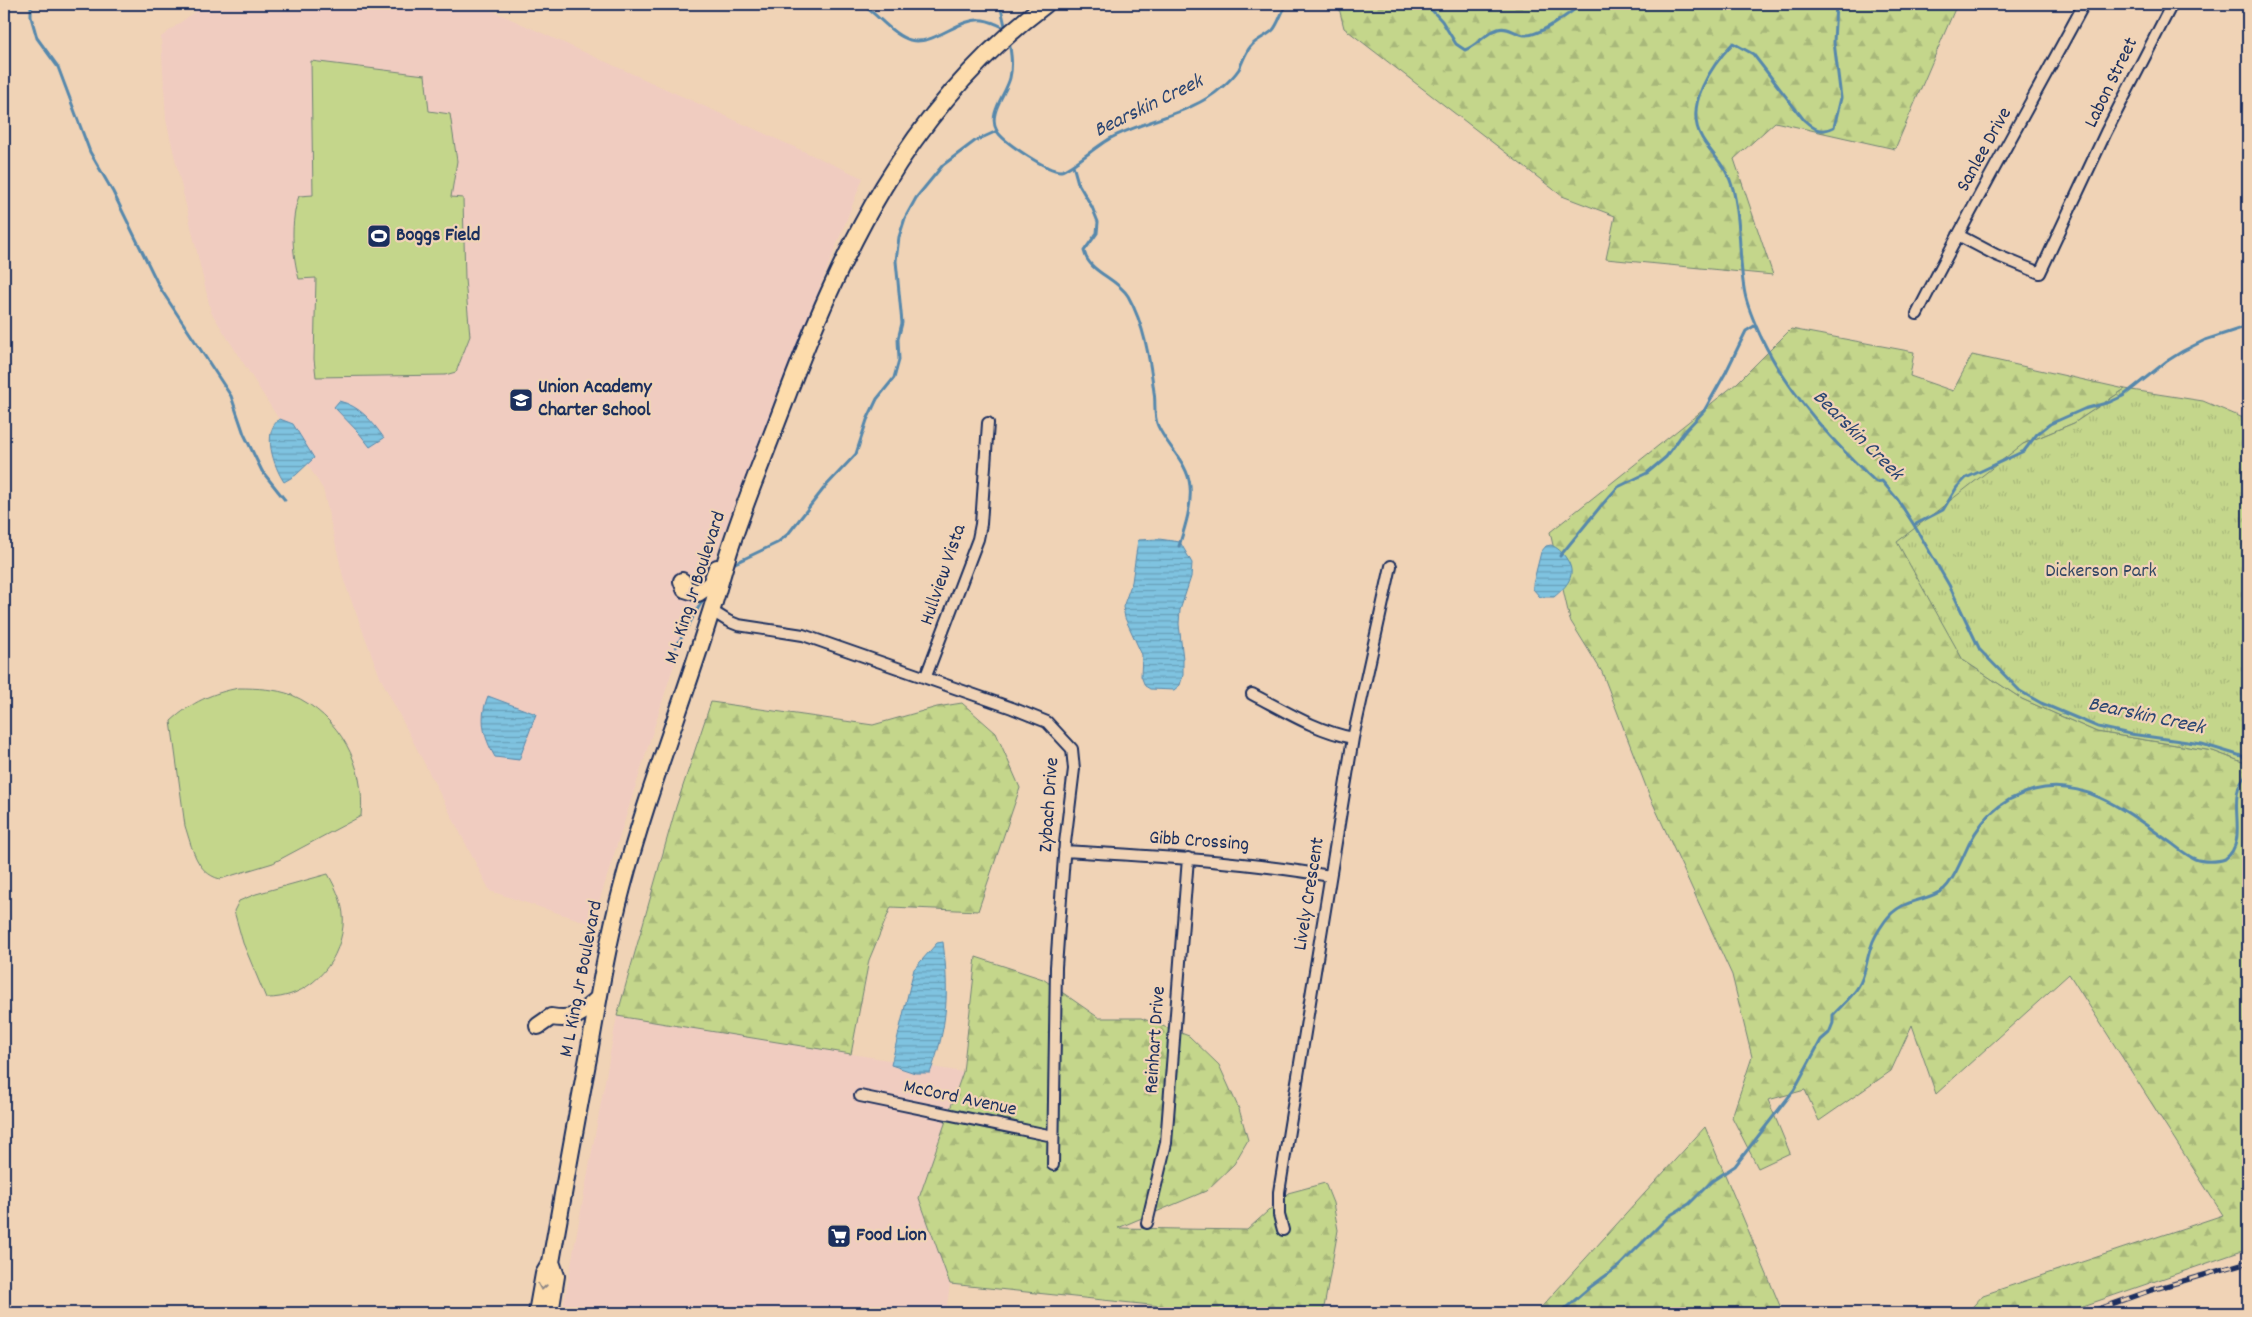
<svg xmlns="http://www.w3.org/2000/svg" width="2252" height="1317" font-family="Dekko,sans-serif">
	<defs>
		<pattern id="forest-firs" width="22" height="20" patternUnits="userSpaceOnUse" patternTransform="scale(1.25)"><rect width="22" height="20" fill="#c4d68b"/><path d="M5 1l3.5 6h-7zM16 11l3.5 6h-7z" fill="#a8b87a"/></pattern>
		<pattern id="park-tufts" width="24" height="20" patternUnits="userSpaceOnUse" patternTransform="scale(1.25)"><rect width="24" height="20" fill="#c4d68b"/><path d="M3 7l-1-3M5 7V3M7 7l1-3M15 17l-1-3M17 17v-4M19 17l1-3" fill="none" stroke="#a8b87a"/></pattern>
		<pattern id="water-rules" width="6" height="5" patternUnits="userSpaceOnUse" patternTransform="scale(1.25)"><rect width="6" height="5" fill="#7fc3e0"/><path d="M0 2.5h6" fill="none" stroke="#679fb9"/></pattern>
	</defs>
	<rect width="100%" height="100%" fill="#f0d3b6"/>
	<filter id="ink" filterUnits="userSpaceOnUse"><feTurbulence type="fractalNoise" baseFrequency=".02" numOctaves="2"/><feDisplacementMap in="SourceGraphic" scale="10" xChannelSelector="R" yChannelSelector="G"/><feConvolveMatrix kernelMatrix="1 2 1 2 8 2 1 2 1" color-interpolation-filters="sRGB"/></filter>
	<g filter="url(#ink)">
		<path fill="#f0ccc0" d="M205,4H467L491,10L863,178L736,500L671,674L592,924L490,891L380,677L344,581L323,489L211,312L166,120L161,37Z
			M617,1016L963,1072L919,1197L950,1284L946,1313H562Z"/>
		<path fill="#c4d68b" stroke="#708274" d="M311,61L425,75L429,111L450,114L457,161L451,197L463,198L465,279L470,336L456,372L445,375L316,377L314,359L316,278L299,279C292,254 290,221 299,196L313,195Z
			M239,688C257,688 276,689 292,695C340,716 366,766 361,816L273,863L220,879C196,873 192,847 185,826L171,721C192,702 212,693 239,688Z
			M328,874C337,890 345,907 343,926C339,966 307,999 266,998L243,943L234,911L239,901L256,894Z"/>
		<path fill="url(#forest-firs)" stroke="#708274" d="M1338,4H1957L1895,149L1775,122L1734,159L1773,275L1606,259L1615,216L1562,196L1344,28Z
			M1791,329L1914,352L1910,376L1953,391L1972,355L2125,389L2074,423L2023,444L1963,660L2022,699L2097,732L2213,751L2248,764V1249L2063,1313H1967L1983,1295L2223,1215L2069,974L1936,1094L1912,1025L1891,1071L1819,1121L1805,1090L1768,1100L1790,1153L1758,1168L1732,1117L1752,1057L1732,975L1650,797L1602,672L1570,620L1550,532L1737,383Z
			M711,702L873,725L937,707L962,703L996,733L1020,788L978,911L891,907L869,960L851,1054L617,1016L676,807Z
			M976,957L1043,979L1099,1018H1141L1189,1036L1219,1065L1239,1109L1248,1140L1234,1164L1206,1191L1118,1228L1247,1230L1288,1193L1325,1183L1333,1203L1338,1230L1323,1313H1227L950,1284L919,1198L963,1072Z
			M1705,1127L1783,1313H1536Z"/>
		<path fill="url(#park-tufts)" stroke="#708274" d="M2125,389L2203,401L2248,420V764L2213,751L2097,732L2022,699L1963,660L1897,542L2023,444L2074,423Z"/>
		<path fill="url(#water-rules)" stroke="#5788ac" d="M339,401C360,406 372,421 384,438L370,447L359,433L334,407Z
			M280,419L293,424L314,458L296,475L284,482C274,467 261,431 280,419Z
			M1159,539L1180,542L1192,563L1191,577L1180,610L1179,624L1183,659V675L1180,685L1174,690L1150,689L1145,686L1141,676L1142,655L1125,618L1123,607L1132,582L1138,540Z
			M1551,545C1558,548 1562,552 1566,558C1578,575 1567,586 1554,597H1540L1533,589V584L1541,552L1546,546Z
			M488,696L536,714L519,760L495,757C483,736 479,718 488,696Z
			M943,942C949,990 948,1028 930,1073H915L891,1065L914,969L937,943Z"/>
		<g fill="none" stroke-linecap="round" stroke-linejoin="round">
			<path stroke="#5788ac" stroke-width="3" d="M31,4V17L37,38L58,67L90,152L113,192L160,288L231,396L244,434L262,471L285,500
				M861,4C878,14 892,35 910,40C933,47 959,17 983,20C991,21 999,25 1005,28
				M1000,4L1006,30
				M1426,4L1442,21L1456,44L1465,50C1478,45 1485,33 1498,29C1508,26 1515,34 1524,35C1539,37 1570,13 1582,4
				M1836,4L1834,42L1841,98L1834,127C1820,134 1814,129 1804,120L1753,54L1733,43C1712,65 1683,106 1702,138C1712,155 1728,168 1733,189C1742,223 1738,260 1745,294C1748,309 1755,324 1761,337C1788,393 1830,440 1876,482L1882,481L1898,500L1914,525L1949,585L1980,650L2020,691L2041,703L2098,727L2130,734L2202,744L2248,758
				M1009,41C1011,53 1013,65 1010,78C1006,94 987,114 997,131C1003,142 1049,172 1061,171C1069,170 1099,144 1111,138C1143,121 1195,112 1221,88C1227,83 1235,75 1239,69C1243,61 1245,53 1251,46C1257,39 1267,36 1273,30C1279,23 1281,12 1287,4
				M1073,165L1078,183L1092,207L1098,222L1097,233L1084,251C1089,273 1116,277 1128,296C1144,324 1150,360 1154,392C1156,403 1153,415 1158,426C1167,446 1188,463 1190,486C1192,506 1185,527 1179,546
				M1914,525L1943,510L1957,487L1966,478L2024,451L2037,434L2050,424L2084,409L2110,402L2123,396L2167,361L2183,351L2205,340L2248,326
				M1560,556L1600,507L1618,487L1647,473L1666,457L1685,431L1704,411L1726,372L1746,331L1756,325
				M731,565L777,543L788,534L825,487L856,454L867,420L877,399L894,378L899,360L898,339L902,323L896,261L899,237L905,218L916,198L943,165L975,141L997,131
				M676,647L705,596
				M1560,1313L1589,1288L1619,1266L1669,1216L1689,1204L1712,1181L1735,1166L1794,1090L1821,1040L1829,1033L1833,1023V1015C1841,1006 1852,997 1858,987C1866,975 1866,960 1871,947C1873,939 1880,928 1885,921C1902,897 1926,903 1944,889C1953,881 1958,867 1963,857C1977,823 1998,799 2034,790C2084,777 2129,813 2167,840C2176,846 2185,855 2195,859C2202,862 2218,862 2225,859C2252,839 2222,796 2248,773"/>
			<g stroke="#1b2f5e" stroke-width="14">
				<path id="minor" d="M1958,235L1996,255L2040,273L2106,132L2172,4
					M1917,314C1970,209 2029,107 2084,4
					M712,611L728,621L738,625L803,635L1012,708L1047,722L1072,749L1074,769L1065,843L1056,967L1053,1165
					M926,676L978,539L981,524L988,423
					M1252,694C1285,711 1316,731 1353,738
					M1064,851C1154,856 1242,861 1330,876
					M860,1096L1053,1136
					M1147,1223L1166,1143L1188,858
					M1283,1230L1279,1215V1192L1353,738L1391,566"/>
			</g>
			<g stroke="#1b2f5e" stroke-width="20">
				<path id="primary" d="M682,581L685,589L698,593L711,584L717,568
					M538,1026L551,1017C575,1021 580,1014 598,999
					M537,1313L544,1274L551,1262C563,1194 575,1126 588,1058C598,1001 607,944 622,888C646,796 681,709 709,618C717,594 723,569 731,545C746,499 765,454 782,409C841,251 907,108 1046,4
					M550,1313L556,1276L551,1262"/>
			</g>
			<use href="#minor" stroke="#f0d3b6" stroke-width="10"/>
			<use href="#primary" stroke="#fddcac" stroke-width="16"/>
			<g stroke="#1b2f5e" stroke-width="5">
				<path id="rail" d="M2087,1313L2152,1290L2248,1262"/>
			</g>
			<use href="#rail" stroke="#f0d3b6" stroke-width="3" stroke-dasharray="9" stroke-linecap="butt"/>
		</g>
		<defs><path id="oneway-chevron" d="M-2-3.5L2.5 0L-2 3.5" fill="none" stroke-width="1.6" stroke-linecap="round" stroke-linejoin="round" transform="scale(1.25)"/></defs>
		<use stroke="#8c8685" href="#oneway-chevron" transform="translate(542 1287) rotate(100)"/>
	</g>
	<defs>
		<g id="stadium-square" transform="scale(1.25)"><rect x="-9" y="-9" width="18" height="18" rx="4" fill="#1b2f5e" stroke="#f0d3b6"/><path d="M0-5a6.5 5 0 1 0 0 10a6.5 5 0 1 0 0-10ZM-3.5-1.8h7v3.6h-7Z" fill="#fff"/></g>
		<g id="school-square" transform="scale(1.25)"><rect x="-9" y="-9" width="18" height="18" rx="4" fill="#1b2f5e" stroke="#f0d3b6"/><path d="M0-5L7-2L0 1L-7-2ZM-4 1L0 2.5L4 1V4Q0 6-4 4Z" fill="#fff"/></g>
		<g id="supermarket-square" transform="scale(1.25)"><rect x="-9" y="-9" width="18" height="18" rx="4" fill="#1b2f5e" stroke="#f0d3b6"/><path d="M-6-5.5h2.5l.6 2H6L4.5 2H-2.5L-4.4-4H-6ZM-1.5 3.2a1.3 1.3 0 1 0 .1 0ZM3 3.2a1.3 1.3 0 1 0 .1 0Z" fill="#fff"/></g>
	</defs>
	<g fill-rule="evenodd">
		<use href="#stadium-square" x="379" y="236"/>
		<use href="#school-square" x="521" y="400"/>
		<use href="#supermarket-square" x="839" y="1236"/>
	</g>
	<g text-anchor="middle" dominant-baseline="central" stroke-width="4.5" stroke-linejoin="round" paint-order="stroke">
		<g font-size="20" fill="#1b2f5e" stroke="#f0d3b6">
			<text transform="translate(2112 83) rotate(-64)">Labon Street</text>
			<text transform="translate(1985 150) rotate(-61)">Sanlee Drive</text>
			<text transform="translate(944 575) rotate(-71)">Hullview Vista</text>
			<text transform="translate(696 588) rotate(-72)">M L King Jr Boulevard</text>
			<text transform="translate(1050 805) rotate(-86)">Zybach Drive</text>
			<text transform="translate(1199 842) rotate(4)">Gibb Crossing</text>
			<text transform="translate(1310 894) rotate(-81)">Lively Crescent</text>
			<text transform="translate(582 979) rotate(-79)">M L King Jr Boulevard</text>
			<text transform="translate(1156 1040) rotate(-86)">Reinhart Drive</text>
			<text transform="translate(960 1099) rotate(12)">McCord Avenue</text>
		</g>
		<g font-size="20" font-weight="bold" fill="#1b2f5e" stroke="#f0d3b6" text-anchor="start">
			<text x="396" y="236">Boggs Field</text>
			<text x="538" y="388">Union Academy<tspan x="538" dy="23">Charter School</tspan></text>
			<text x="856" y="1236">Food Lion</text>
		</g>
		<g font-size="20" fill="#344865" stroke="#f0d3b6">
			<text x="2101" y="572">Dickerson Park</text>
		</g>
		<g font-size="21" font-style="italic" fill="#2a4572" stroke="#f0d3b6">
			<text transform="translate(1149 107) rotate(-26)">Bearskin Creek</text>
			<text transform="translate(1857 436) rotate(45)">Bearskin Creek</text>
			<text transform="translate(2146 717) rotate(12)">Bearskin Creek</text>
		</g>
	</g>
	<rect width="2252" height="1317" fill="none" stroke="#f0d3b6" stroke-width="20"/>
	<rect x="10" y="10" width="2232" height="1297" fill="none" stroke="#1b2f5e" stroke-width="2" filter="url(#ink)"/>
</svg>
